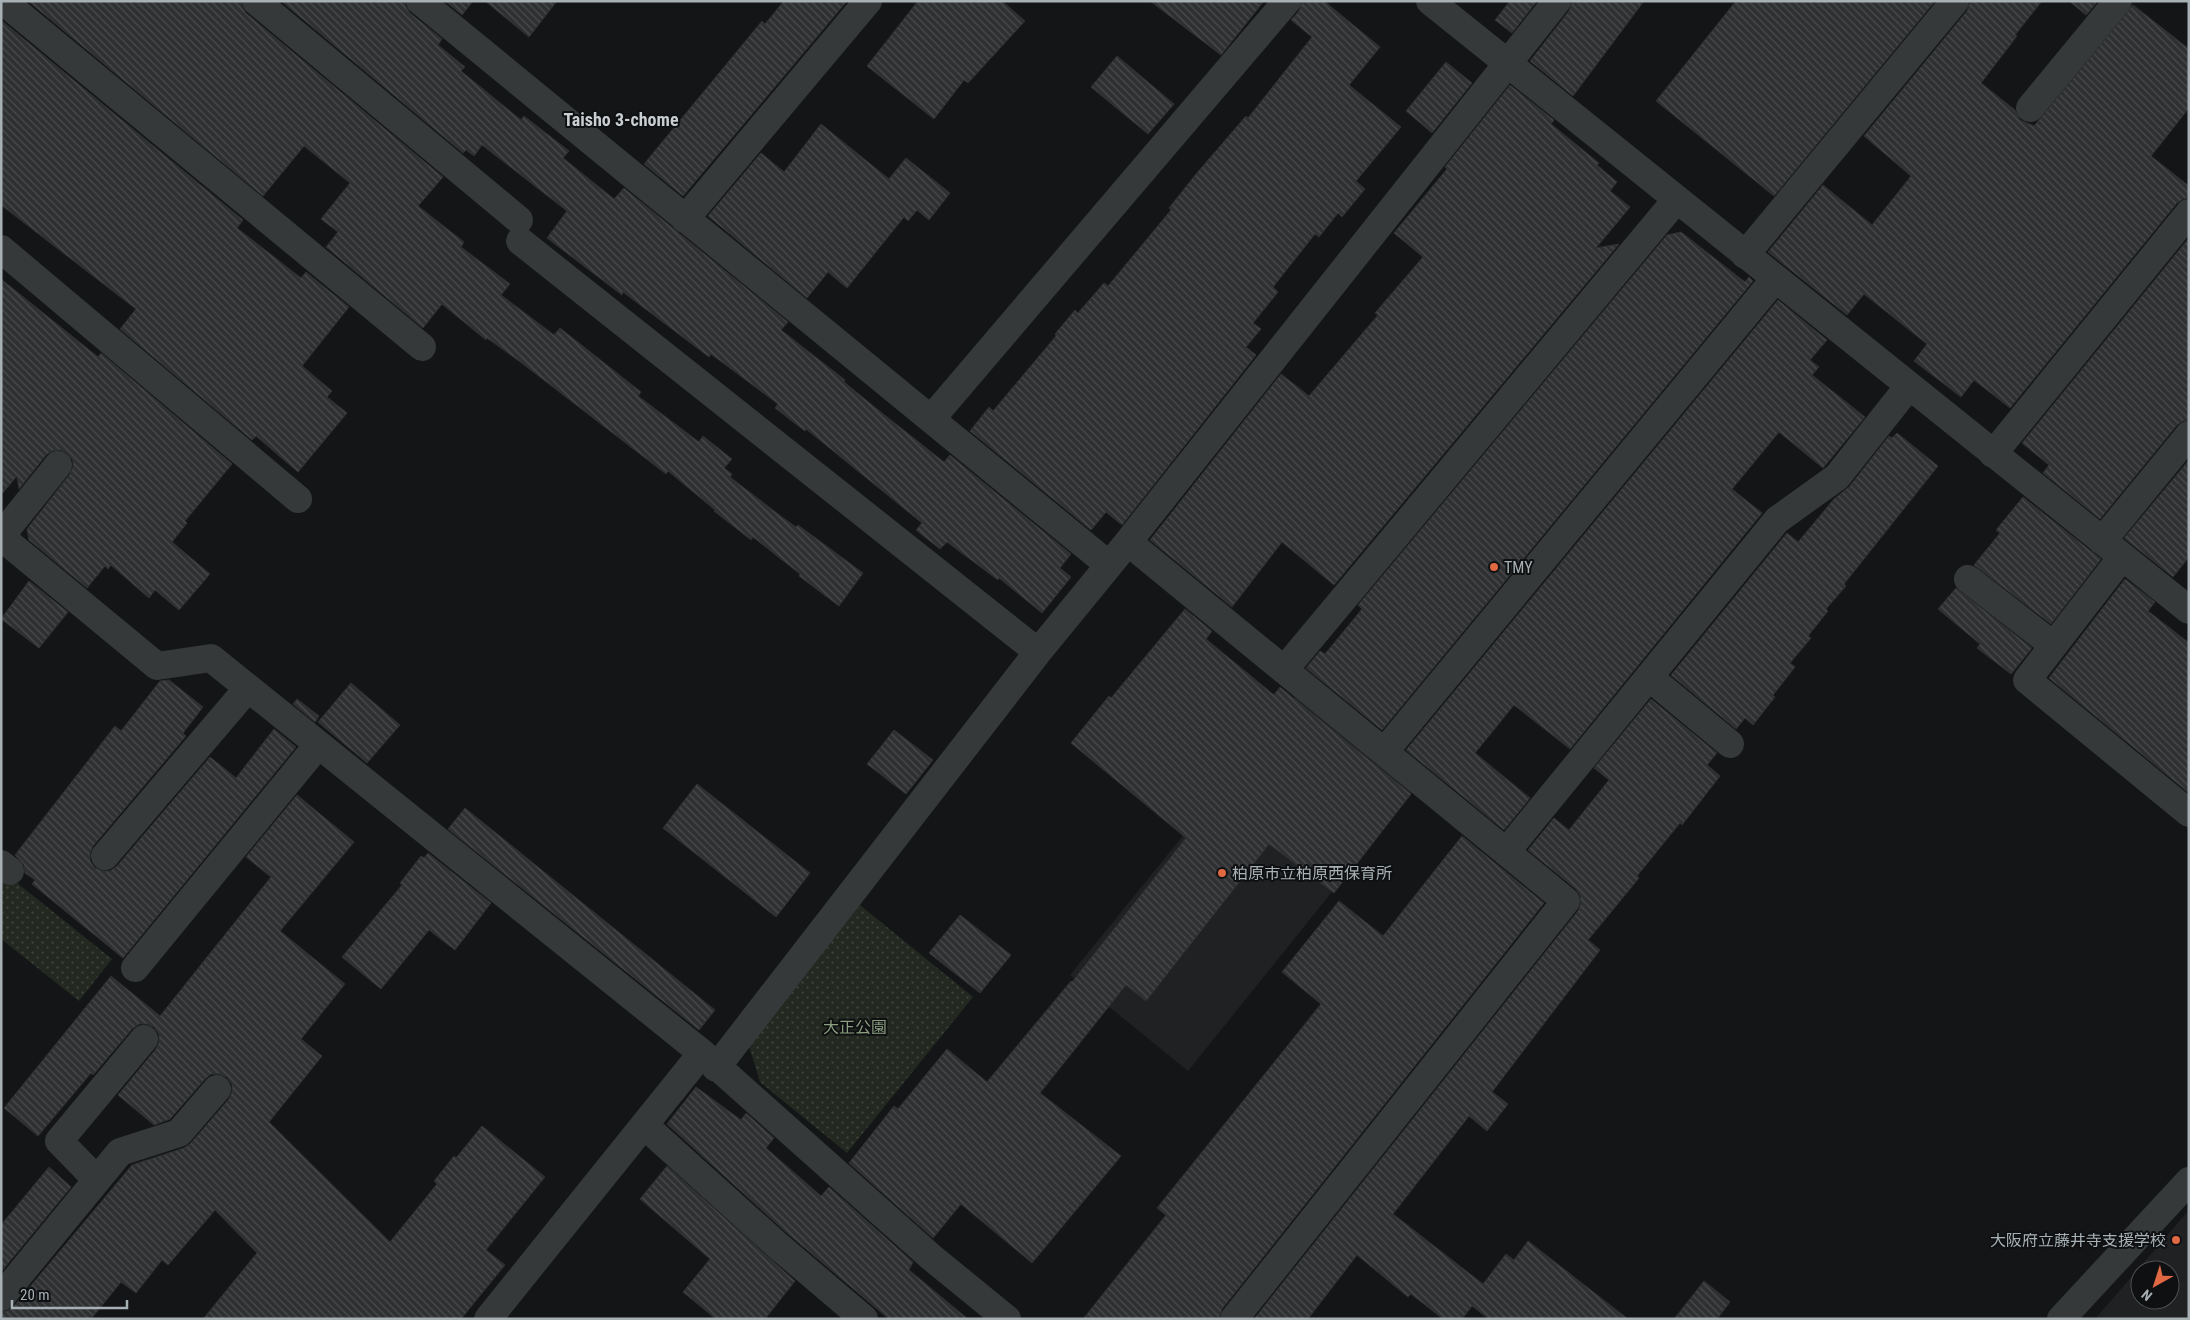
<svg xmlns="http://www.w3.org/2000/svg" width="2190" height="1320" font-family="'Roboto Condensed','Noto Sans JP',sans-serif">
	<defs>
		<pattern id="park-dots" width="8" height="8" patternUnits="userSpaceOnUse" patternTransform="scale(1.25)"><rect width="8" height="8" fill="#232821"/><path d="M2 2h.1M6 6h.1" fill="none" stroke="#40453f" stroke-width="1.8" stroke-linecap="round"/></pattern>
		<pattern id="building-back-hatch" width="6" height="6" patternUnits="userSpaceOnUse" patternTransform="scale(1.25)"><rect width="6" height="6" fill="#2f3032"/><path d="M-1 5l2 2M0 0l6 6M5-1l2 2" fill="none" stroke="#4a4c4d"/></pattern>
	</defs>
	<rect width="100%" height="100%" fill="#141516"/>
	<path fill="#202123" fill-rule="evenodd" d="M1297,695L1414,790L1188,1071L1070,975Z
		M2189,1210V1319H2095ZM2140,1270H2170V1300H2140Z"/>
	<path fill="url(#park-dots)" d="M1,870L112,959L79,1001L1,939Z
		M860,905L973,997L847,1153L760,1082L748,1043Z"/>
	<path fill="url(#building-back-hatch)" stroke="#2f3032" d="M28,1H241L242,7L246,13L443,177L418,206L464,242L461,247L510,284L501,295L554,335L560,328L641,392L638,396L699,442L703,436L732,459L724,468L732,474L730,477L782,517L796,527L798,525L863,573L839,606L799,576L800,574L753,537L751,540L714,511L715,510L668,471L666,474L523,364L487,338L486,340L442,304L423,328L326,247L338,232L321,219L350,183L304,146L263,196Z
		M281,1H405L406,7L410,13L442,39L438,45L465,67L461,71L521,120L524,116L569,151L563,158L614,199L624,188L788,322L781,330L845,380L844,382L882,413L944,462L950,455L1071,554L1060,568L1071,577L1042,613L999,578L998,580L947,542L940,549L916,530L922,523L806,429L805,431L775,408L778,404L711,354L709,357L623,292L622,295L547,238L567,211L482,145L474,156L466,150L463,153Z
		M445,1H473L462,15Z
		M485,1H557L529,37Z
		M784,1H847L683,196L644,164L762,21L765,24Z
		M918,1H1002L1025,21L968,83L964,80L934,119L867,66Z
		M1150,1H1264L1221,55Z
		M1302,1H1324L1380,47L1349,85L1401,127L1356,181L1365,189L1342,217L1338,213L1319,237L1315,234L1273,287L1278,292L1253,323L1261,329L1246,347L1256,355L1122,525L1106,512L1091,530L970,431L989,407L993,411L1056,336L1055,334L1075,310L1078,313L1104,283L1108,286L1171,210L1169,208L1196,174L1246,116L1248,118L1312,37L1291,20L1299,11Z
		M1510,1H1537L1512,33L1495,20Z
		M1572,1H1644L1573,96L1530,61L1569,11Z
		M1736,1H1935L1774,196L1656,101Z
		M1970,1H2042L2015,35L2017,36L1981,83L2015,110L2020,120L2034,126L2133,5L2189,49V108L2151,156L2189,186V198L2183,199L2177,203L2010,408L1974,380L1961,397L1914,361L1927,344L1864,294L1847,315L1768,252L1823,185L1872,225L1911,176L1864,136L1967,11Z
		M2069,1H2098L2086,15Z
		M1,20L243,220L237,228L301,278L306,272L349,307L302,366L332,391L327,397L347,413L298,472L256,436L252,440L120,329L136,309L1,205Z
		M1117,56L1174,104L1148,134L1091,87Z
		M1446,62L1472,83L1432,133L1406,111Z
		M1510,85L1554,120L1551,124L1599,163L1597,165L1617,182L1610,191L1630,207L1596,248L1619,244L1334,585L1282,542L1232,607L1150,540L1281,374L1309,396L1378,315L1375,313L1423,257L1394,233L1447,169L1445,167Z
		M821,124L889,179L906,158L950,193L929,220L917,210L908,221L904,217L847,288L828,272L807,298L708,216L761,153L784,172Z
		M1681,232L1745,282L1749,277L1753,281L1382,730L1306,668L1320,651L1325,654L1362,609L1358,605L1667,235Z
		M2189,238V420L2183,421L2177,425L2100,519L2043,473L2049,465L2022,443Z
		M1,279L98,357L101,353L232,464L185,521L187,523L172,542L210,574L179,610L155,590L149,598L111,565L108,569L105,566L87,588L29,540L27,529L70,474L73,467V460L67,453L60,450L52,451L46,455L19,489L17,476L1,495Z
		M1778,300L1827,340L1810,360L1819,367L1812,375L1865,417L1823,468L1779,432L1732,489L1762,513L1570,749L1514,705L1475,753L1530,798L1504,830L1406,750Z
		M1897,433L1938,466L1844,584L1846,586L1826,609L1828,611L1808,636L1811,638L1790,663L1795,667L1773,695L1775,697L1753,725L1745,718L1736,729L1671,675L1787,533L1798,542L1834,499L1849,487L1889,436L1892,438Z
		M2189,460V557L2173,577L2124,538Z
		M2023,497L2101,559L2051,624L1974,565L2000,533L1996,530Z
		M2125,579L2155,602L2148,611L2189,643V793L2049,678Z
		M29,581L68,612L39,648L1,619Z
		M1956,588L2032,648L2011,674L1977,648L1980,644L1938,609Z
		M1185,609L1212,631L1206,639L1274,695L1280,687L1411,794L1334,893L1269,844L1146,1001L1126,985L1040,1093L1121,1156L1032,1263L961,1204L933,1238L849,1163L894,1106L898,1109L947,1049L987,1082L1071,981L1072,982L1186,838L1071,743L1109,696L1111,698Z
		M169,680L203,707L183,733L186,736L93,846L90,853V861L95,868L103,871H110L117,866L210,757L236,778L274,729L296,747L123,958L32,884L35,880L25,873L24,865L15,855L115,726L121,731L160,681Z
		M351,683L400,725L367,763L318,722Z
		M297,699L319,716L315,722L293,704Z
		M1651,699L1717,753L1707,765L1720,776L1682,825L1680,823L1637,876L1639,878L1588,940L1600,950L1492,1092L1508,1104L1487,1131L1469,1116L1393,1214L1483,1284L1506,1254L1514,1260L1528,1241L1628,1319H1489L1472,1306L1462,1319H1443L1411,1294L1408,1297L1357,1255L1308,1319H1254L1578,911L1581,903L1580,895L1576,889L1528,850L1554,818L1569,830L1609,780L1594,768Z
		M894,730L933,760L906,794L867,764Z
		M697,784L810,873L776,917L663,828Z
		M297,795L354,842L280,931L345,984L301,1039L322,1056L269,1122L390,1242L437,1184L434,1181L454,1156L456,1158L482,1126L545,1177L486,1250L505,1265L461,1319H203L257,1253L215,1210L168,1265L162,1260L136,1293L121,1282L91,1319H1V1312L7,1311L13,1307L132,1165L184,1148L190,1144L229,1099L232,1092V1084L227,1077L219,1074H211L205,1079L170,1119L154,1125L118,1095L156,1049L159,1042V1034L154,1027L147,1024H139L132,1029L93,1075L91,1073L38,1136L4,1108L111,976L160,1016L271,877L246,857Z
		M465,808L715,1010L699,1030L448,829Z
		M1462,836L1544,903L1222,1309L1219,1319H1083L1166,1215L1157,1208L1321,1004L1282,972L1339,901L1383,936Z
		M428,853L491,903L455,950L429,930L381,989L342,957L402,885L400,883L421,856L424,858Z
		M960,915L1011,955L980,993L929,953Z
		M696,1087L741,1120L746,1113L774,1138L766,1148L821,1196L829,1187L913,1262L909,1270L968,1319H889L787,1233L667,1124Z
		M667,1166L795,1281L765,1319H716L683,1292L710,1259L640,1199Z
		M49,1167L71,1187L1,1272V1225Z
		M1704,1281L1730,1302L1717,1319H1674Z"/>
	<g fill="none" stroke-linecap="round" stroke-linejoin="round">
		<path stroke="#36393a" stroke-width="28" d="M3,1L422,347
			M256,1L519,220
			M420,1L1109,565
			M1430,1L2189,610
			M2030,108L2118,1
			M685,219L868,1
			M520,241L1038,652
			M1,249L298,499
			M1745,255L1955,1
			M931,419L1287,1
			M1993,454L2189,213
			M1,536L58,465
			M1,537L157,666L211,658L702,1053L931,1257L1007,1319
			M2102,541L2189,435
			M1128,542L1566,901L1234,1319
			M2122,557L2027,680L2189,813
			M1968,579L2053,645
			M1284,670L1677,199
			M1649,677L1730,744
			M1384,752L1775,279
			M1506,852L1777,520L1837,477L1909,386
			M105,856L248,688
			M1,864L10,871
			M135,968L318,745
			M716,1068L1038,652L1128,542L1557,1
			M644,1125L777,1245L864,1319
			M97,1180L120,1152L179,1133L217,1089
			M1,1297L97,1180L59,1141L144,1039
			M488,1319L702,1053
			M2061,1319L2189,1181"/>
	</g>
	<g fill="#e06843" stroke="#0f1011" stroke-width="2">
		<circle cx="1494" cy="567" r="5"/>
		<circle cx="1222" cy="873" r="5"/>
		<circle cx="2176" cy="1240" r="5"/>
	</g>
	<g text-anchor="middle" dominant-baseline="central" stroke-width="4" stroke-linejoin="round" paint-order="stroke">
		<g font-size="16" fill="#a7b1b5" stroke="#0f1011" text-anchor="start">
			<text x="1504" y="567">TMY</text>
			<text x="1232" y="873">柏原市立柏原西保育所</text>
			<text x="2166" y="1240" text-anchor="end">大阪府立藤井寺支援学校</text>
		</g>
		<g font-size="16" fill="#8b9e80" stroke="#0f1011">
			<text x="855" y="1027">大正公園</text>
		</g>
		<g font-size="18" font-weight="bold" fill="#c8ced1" stroke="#0f1011">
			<text x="621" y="119">Taisho 3-chome</text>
		</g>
	</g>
	<rect width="2190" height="1320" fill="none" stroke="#a7b1b5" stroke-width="5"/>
	<g transform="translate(2155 1285) rotate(219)"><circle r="24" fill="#0f1011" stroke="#4c5053"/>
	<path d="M0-4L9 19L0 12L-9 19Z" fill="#e06843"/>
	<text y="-8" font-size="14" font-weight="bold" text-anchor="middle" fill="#a7b1b5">N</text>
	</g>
	<path d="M12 1300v8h115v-8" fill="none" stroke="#a7b1b5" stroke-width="2.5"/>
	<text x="20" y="1300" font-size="15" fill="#a7b1b5" stroke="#0f1011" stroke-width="4" paint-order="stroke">20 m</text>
</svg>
